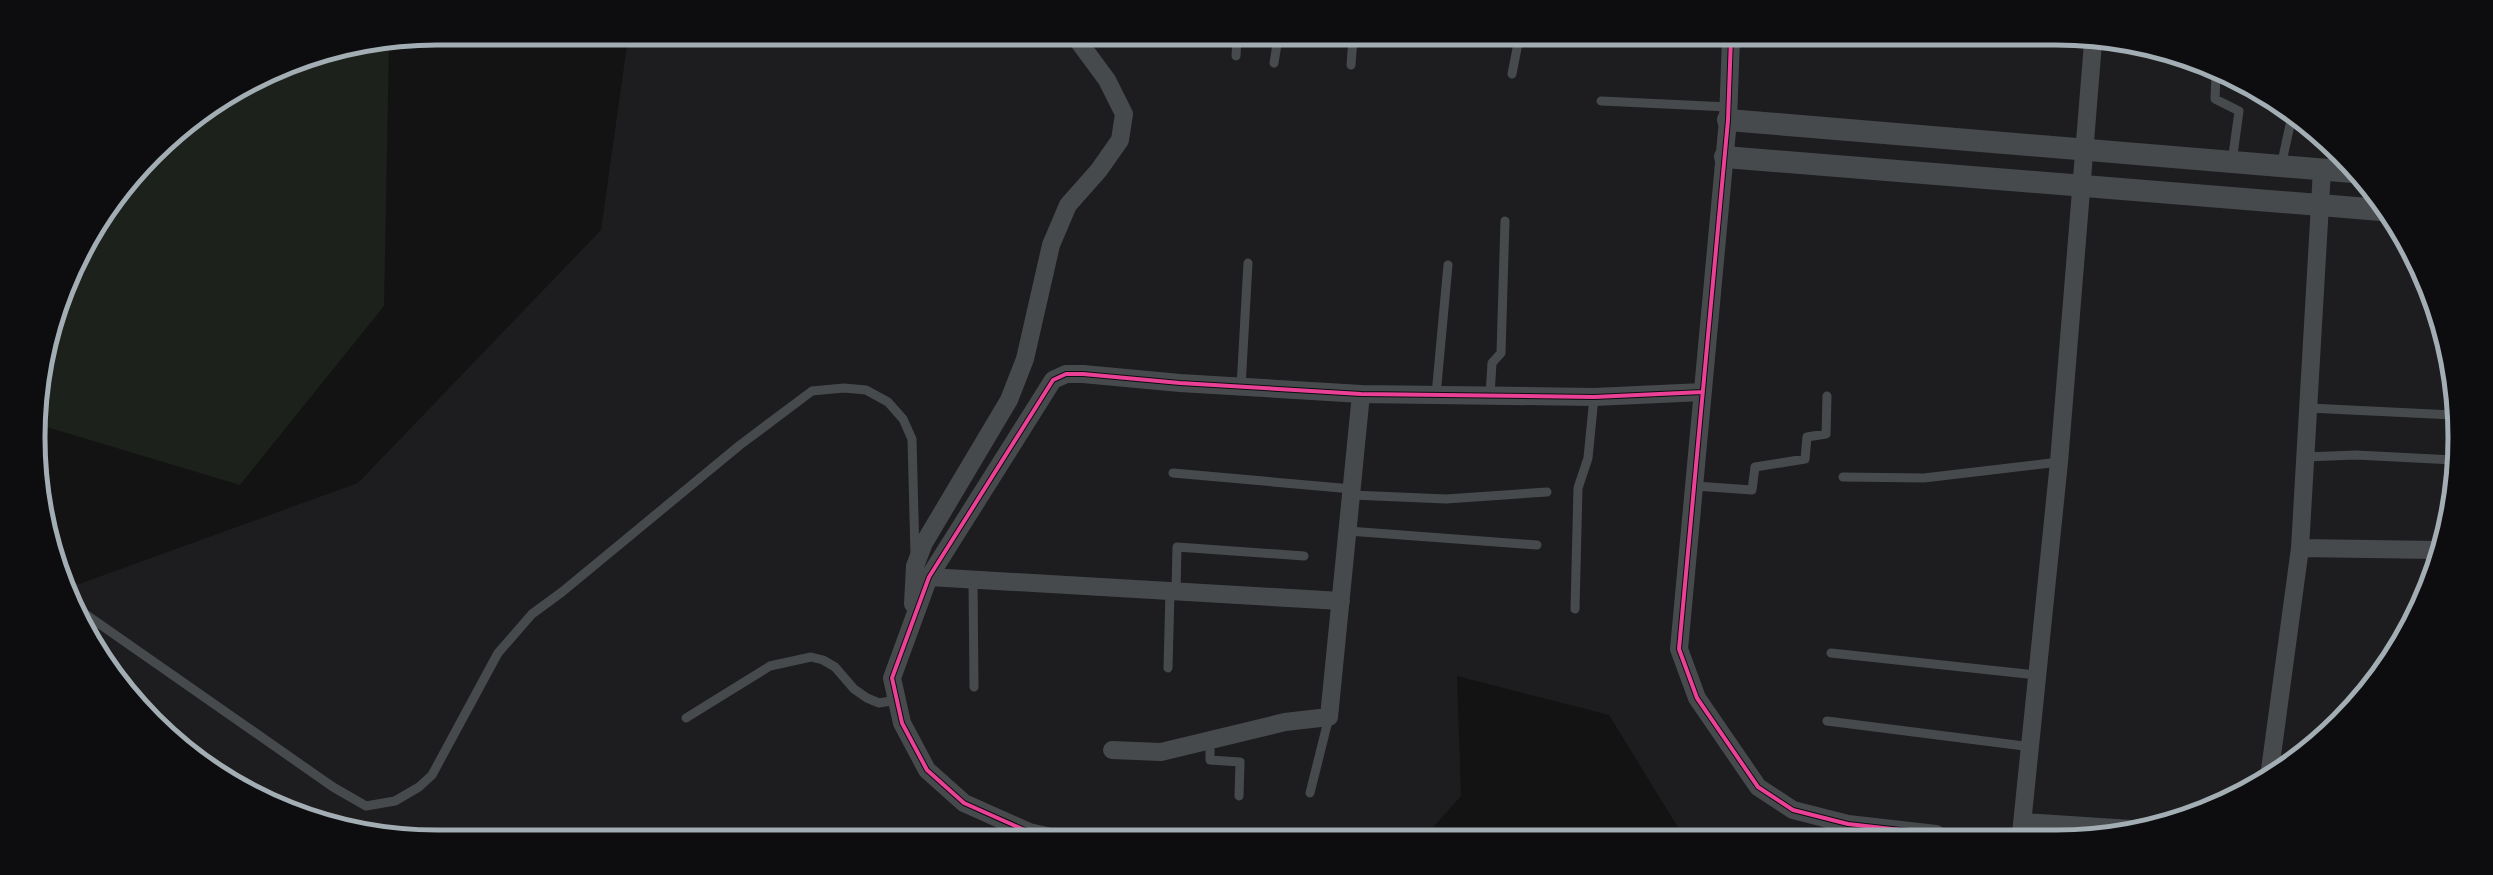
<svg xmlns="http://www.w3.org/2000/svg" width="2493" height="875" font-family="Manrope,sans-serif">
	<rect width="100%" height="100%" fill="#131313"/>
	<path fill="#1d1d1f" d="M628,38H2055L2159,52L2232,79L2299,120L2356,174L2401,238L2434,309L2452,385L2454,463L2441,541L2401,637L2356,701L2319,738L2232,796L2159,823L2108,834H1682L1609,715L1457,676L1461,796L1426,835L437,837L334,823L261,796L215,770L155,720L105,660L66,582L79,584L358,483L601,230Z"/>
	<path fill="#1c211b" d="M389,43L384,306L240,485L40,425L41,386L52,334L79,261L121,194L174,137L238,92L285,68L360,46Z"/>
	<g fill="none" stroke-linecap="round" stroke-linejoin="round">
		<path stroke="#474a4c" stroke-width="9" d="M1442,40V38
			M1236,56L1237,38
			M1274,63L1278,38
			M1351,65L1353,38
			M2216,73L2215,99L2239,111L2232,162
			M1512,74L1519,38
			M1601,101L1729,107
			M2281,166L2292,116
			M1241,387L1248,263
			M1436,395L1448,265
			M1490,395L1492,363L1501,353L1505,221
			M2309,408L2453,415
			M2305,457L2356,455L2454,460
			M1173,473L1352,489
			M1843,477L1924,478L2059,462
			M1695,486L1752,490L1755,467L1805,459L1807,437L1826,434L1827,396
			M1352,495L1446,499L1547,492
			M1348,531L1537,545
			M973,579L974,687
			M1176,591L1177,547L1304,556
			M78,609L333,787L366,806L395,801L419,787L432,775L498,653L532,614L562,592L740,445L812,391L844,388L866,390L888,402L903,419L912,439L915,555
			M1575,609L1578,488L1588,458L1594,397
			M1831,653L2036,675
			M1168,668L1170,591
			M686,718L770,666L811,657L823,660L835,667L854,689L867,698L879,703L897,700
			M1827,721L2032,747
			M1210,739V760L1240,762L1239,796
			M1310,793L1329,717"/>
		<path stroke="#474a4c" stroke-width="18" d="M1731,38L1728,120L1679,649L1697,698L1758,787L1793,810L1848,824L1936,834
			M2300,548L2437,550
			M929,577L1341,601
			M913,604L915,566L924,543L1009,400L1025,359L1051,245L1068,205L1099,170L1120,140L1124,114L1107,80L1076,38
			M1112,750L1161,752L1285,722L1329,717L1361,394
			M2270,770L2300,548L2322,170
			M2024,822L2131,829
			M2021,834L2059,462L2093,43
			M1047,836L1029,832L964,803L927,770L902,723L892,678L929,577L1053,380L1066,374H1083L1180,383L1361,394L1594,397L1703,392"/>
		<path stroke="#474a4c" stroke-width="22" d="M1728,120L2353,172
			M1725,157L2381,210"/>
		<g stroke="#0d0d0f" stroke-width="6">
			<path id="cycleway" d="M1731,38L1728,120L1679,649L1697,698L1758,787L1793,810L1848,824L1936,834
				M1047,836L1029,832L964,803L927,770L902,723L892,678L929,577L1053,380L1066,374H1083L1180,383L1361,394L1594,397L1703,392"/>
		</g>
		<use href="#cycleway" stroke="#ea4096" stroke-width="4"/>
	</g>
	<path d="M0 0H2493V875H0ZM437 45H2056A392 392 0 0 1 2448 437V438A392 392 0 0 1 2056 830H437A392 392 0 0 1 45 438V437A392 392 0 0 1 437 45Z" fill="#0d0d0f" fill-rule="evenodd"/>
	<path fill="none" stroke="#a3aeb4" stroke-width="5" d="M437 45H2056A392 392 0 0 1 2448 437V438A392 392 0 0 1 2056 830H437A392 392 0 0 1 45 438V437A392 392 0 0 1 437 45Z"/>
</svg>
